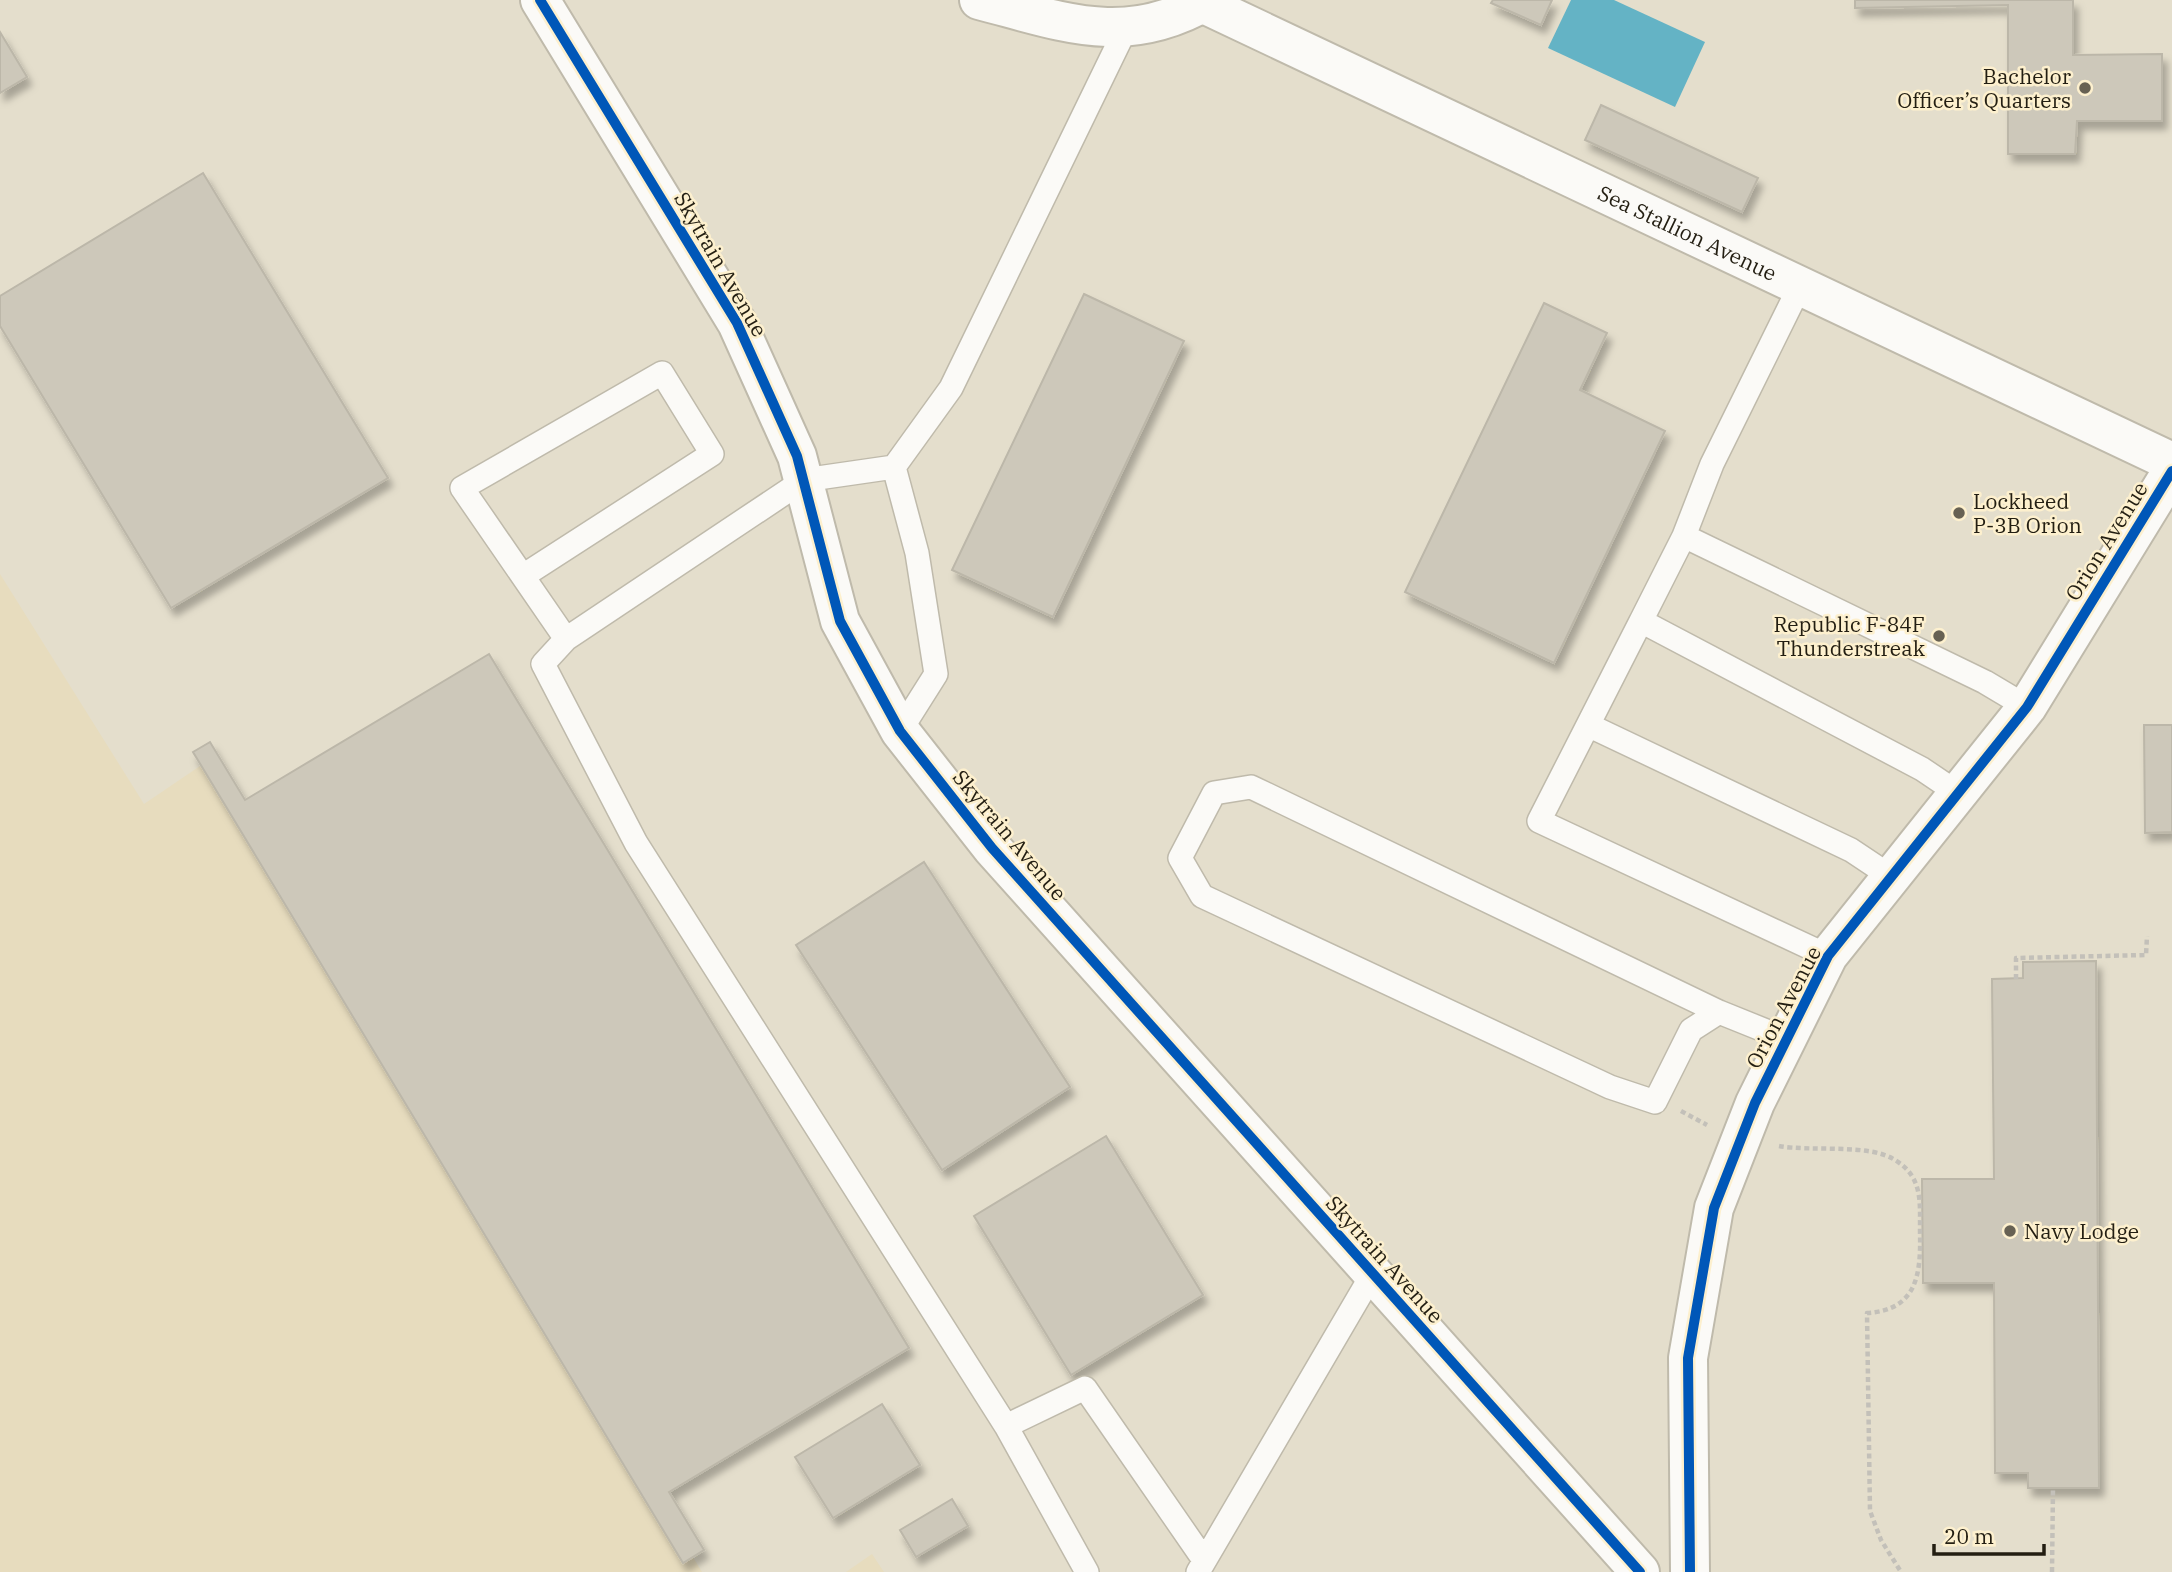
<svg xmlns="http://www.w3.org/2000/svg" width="2172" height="1572" font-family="'IBM Plex Serif',serif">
	<defs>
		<filter id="shadow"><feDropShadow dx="4.5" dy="8" stdDeviation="3.5" flood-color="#0004"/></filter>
	</defs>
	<rect width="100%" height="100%" fill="#e4decc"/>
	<path fill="#e7dcbe" d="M0,574L144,804L203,764L702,1572H0Z
		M872,1554L884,1572H846Z"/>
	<path fill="#64b3c5" d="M1571,0H1614L1705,42L1675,107L1548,48Z"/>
	<path fill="#cdc8ba" stroke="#bcb7a9" stroke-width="2" filter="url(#shadow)" d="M1493,0H1552L1541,25L1491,3Z
		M1855,0H2073V55L2162,54V121H2077L2075,154H2008V5L1855,8Z
		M0,32L27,77L0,93Z
		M1601,105L1758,178L1742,212L1585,140Z
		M203,173L388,478L171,608L0,326V296Z
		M1084,294L1184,341L1053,617L952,570Z
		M1544,303L1607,333L1580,390L1665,431L1554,663L1405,592Z
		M489,654L909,1348L669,1492L704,1550L683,1563L193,752L210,742L245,800Z
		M2144,725H2172V832L2145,833Z
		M924,862L1070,1087L942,1170L796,945Z
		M2096,961L2099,1488H2028V1473H1995L1994,1283H1923L1922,1179H1994L1992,979L2023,978V962Z
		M1106,1136L1203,1295L1071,1375L974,1216Z
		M882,1404L920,1465L833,1518L795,1457Z
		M952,1499L968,1526L916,1557L900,1530Z"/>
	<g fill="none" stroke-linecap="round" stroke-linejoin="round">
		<g stroke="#bfbaab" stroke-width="26">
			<path id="service" d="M894,467L951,388L1126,28
				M1684,536L1712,464L1800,286
				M523,576L712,454L662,373L462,488L566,639L804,480L894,467L917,553L936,674L900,731
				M1641,621L1684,536L1985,682L2027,707
				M566,639L543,664L636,843L1006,1426L1087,1572
				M1588,725L1641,621L1922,769L1959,794
				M1828,956L1539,821L1588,725L1851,850L1893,878
				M1719,1012L1691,1030L1655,1102L1610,1087L1202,896L1180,858L1214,793L1251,787L1719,1012L1786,1039
				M1006,1426L1085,1388L1204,1560
				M1198,1572L1373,1273"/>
		</g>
		<g stroke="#bfbaab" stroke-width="42">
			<g id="minor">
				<path d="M540,0L737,323L797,456L840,621L900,731L992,848L1640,1572"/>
				<path d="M979,0C1064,22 1125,48 1208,0"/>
				<path id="s1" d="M1202,3L2172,462"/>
				<path d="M1690,1572L1688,1358L1714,1208L1755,1103L1828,956L2027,707L2172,471"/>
			</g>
		</g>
		<path stroke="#c3c0b9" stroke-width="4.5" stroke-dasharray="5 3.5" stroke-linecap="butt" d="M2016,979V958L2146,955L2147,936
			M1681,1111L1707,1125
			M1779,1146C1812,1152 1869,1143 1895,1160C1923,1177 1920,1202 1920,1231C1921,1273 1918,1310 1867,1313L1870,1511L1881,1540L1901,1572
			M2052,1572L2053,1487"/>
		<use href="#service" stroke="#fbfaf7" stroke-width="23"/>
		<use href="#minor" stroke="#fbfaf7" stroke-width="38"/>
		<g stroke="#fdf0ce" stroke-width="15">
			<path id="cycleway" d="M540,0L737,323L797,456L840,621L900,731L992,848L1640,1572
				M1690,1572L1688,1358L1714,1208L1755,1103L1828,956L2027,707L2172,471"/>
		</g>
		<use href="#cycleway" stroke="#0057b8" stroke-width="10"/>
	</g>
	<g fill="#676153" stroke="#fdf0ce" stroke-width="2.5">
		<circle cx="2085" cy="88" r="7"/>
		<circle cx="1959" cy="513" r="7"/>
		<circle cx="1939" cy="636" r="7"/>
		<circle cx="2010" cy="1231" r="7"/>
	</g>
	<g text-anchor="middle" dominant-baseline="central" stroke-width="5" stroke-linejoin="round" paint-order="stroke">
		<g font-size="21" fill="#231e12" stroke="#fdf0ce" text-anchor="end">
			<text x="2071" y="76">Bachelor<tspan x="2071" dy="24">Officer’s Quarters</tspan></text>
			<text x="1973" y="501" text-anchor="start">Lockheed<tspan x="1973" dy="24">P-3B Orion</tspan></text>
			<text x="1925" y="624">Republic F-84F<tspan x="1925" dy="24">Thunderstreak</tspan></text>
			<text x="2024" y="1231" text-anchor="start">Navy Lodge</text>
		</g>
		<g font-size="21" fill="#231e12" stroke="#fdf0ce">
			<text stroke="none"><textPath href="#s1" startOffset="537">Sea Stallion Avenue</textPath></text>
			<text transform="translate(721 264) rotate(60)">Skytrain Avenue</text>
			<text transform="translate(2106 541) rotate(-58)">Orion Avenue</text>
			<text transform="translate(1010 835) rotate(50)">Skytrain Avenue</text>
			<text transform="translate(1783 1007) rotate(-62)">Orion Avenue</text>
			<text transform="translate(1385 1259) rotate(48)">Skytrain Avenue</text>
		</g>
	</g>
	<path d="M1934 1544v10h110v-10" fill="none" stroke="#231e12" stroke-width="3.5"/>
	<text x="1944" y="1544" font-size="21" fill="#231e12" stroke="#fdf0ce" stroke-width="5" paint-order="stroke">20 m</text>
</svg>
